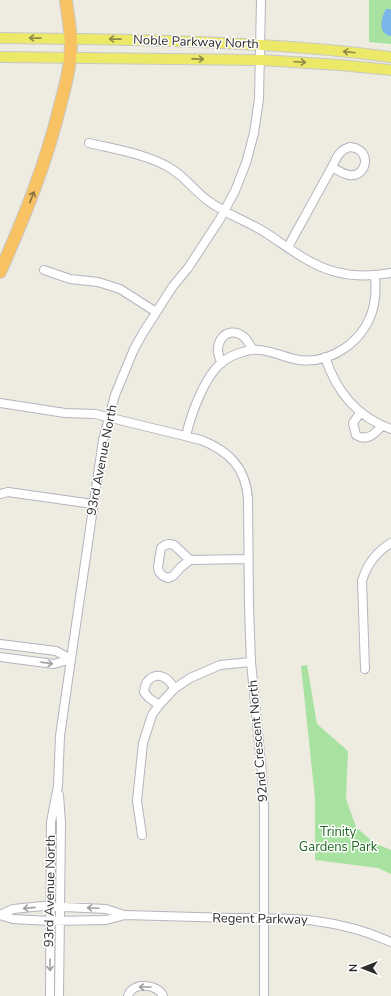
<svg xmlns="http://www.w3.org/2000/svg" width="391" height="996" font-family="'Nunito Sans',sans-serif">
	<rect width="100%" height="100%" fill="#eeebe1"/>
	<path fill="#a8e2a0" d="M369,0H391V44L369,42Z
		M307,665L317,724L348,751L346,799L356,827L374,843L391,850V874L378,868L315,860V798L301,666Z"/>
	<path fill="#79b4ea" d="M386,9H391V36C377,34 381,18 386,9Z"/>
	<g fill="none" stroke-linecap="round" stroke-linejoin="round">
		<g stroke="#b4b4c0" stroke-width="10">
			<path id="minor" d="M89,143C114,149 147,154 170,168C184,176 194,190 207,200C224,213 244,220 263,231C279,241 294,253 311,262C336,276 364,278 391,273
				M350,147C373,149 367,178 349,175C343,174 337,170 332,167C337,157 339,150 350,147Z
				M288,247L332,167
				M44,270L70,279L98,282L120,289L156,312
				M325,357C336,391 357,417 391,429
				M222,363C210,344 227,323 244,337C248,340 250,346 253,350
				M0,403L65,413L95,414L201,440C229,451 246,468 248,499L249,608L251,662L262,773L264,809V996
				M360,413L353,423L356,435C367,442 374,434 382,426
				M186,436C191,414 204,378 221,363C227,358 235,354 243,352C262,345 281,357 299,360C331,364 362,342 372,312C376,300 376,288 375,276
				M0,494L8,492L93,504
				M169,544L174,545L190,560L181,567L173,576L168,578L163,576L159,572L158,567L161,548L165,545Z
				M190,560L248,559
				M0,644L56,651L71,659
				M0,657L54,664L71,659
				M365,669L362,581C367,564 376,552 391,543
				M159,705L149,698L144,692C145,678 157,670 169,681C171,683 173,686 174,689
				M59,795L61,823L59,996
				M142,835L137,801L143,743L152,715L159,705L174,689L190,678L220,665L251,662
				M0,915L13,919L50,921L106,920L125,915C161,916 196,917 232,918C291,918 335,917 391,942
				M0,915L13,909L43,906L106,909L124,915
				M50,996L51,822L58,786L60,736L71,659L103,440L115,395L134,349L143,333L173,286L188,268L220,219L235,191L246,163L254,133L259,99L261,0
				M128,996C132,982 157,983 163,996"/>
		</g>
		<g stroke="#c8c8c8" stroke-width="12">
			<path id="major" d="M0,38C131,40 261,40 391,57
				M0,57L261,60L340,65L391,70"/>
		</g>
		<g stroke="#c8c8c8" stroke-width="14">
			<path id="highway" d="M0,272C24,218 46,164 60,106C64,90 69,74 70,58C73,39 68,19 66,0"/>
		</g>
		<use href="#minor" stroke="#fff" stroke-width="8"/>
		<use href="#major" stroke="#ece968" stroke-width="10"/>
		<use href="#highway" stroke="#f8c262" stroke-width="12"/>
	</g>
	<defs><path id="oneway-shaft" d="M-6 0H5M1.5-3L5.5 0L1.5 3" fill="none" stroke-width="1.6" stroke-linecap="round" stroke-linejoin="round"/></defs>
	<g stroke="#8c8b4a">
		<use href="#oneway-shaft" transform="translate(35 38) rotate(-179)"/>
		<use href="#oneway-shaft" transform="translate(115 39) rotate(-179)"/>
		<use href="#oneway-shaft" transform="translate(349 52) rotate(-173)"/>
		<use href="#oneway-shaft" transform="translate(198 59) rotate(1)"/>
		<use href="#oneway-shaft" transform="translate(300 62) rotate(3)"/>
	</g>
	<use stroke="#887045" href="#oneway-shaft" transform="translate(32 197) rotate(-69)"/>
	<g stroke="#a0a0a0">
		<use href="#oneway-shaft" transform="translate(47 663) rotate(8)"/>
		<use href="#oneway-shaft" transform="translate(29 908) rotate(174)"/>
		<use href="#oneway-shaft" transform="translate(93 908) rotate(-177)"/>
		<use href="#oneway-shaft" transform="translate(50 965) rotate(90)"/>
		<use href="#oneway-shaft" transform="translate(145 987) rotate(-180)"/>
	</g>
	<g text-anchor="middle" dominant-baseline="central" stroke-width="3" stroke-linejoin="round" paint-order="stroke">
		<g font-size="13" fill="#2d2d2d" stroke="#fff">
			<text transform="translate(196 42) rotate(2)">Noble Parkway North</text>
			<text transform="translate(102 460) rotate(-79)">93rd Avenue North</text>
			<text transform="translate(258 741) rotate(-95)">92nd Crescent North</text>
			<text transform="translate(50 891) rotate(-89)">93rd Avenue North</text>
			<text transform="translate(260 919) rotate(1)">Regent Parkway</text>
		</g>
		<g font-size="13" fill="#1e691f" stroke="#fff">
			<text x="338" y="832">Trinity<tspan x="338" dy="15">Gardens Park</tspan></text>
		</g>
	</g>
	<g transform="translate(363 968) rotate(270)" stroke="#ffffff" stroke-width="3" paint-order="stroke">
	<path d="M0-3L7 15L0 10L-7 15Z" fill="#2d2d2d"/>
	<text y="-6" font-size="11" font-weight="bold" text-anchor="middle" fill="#2d2d2d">N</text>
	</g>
</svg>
